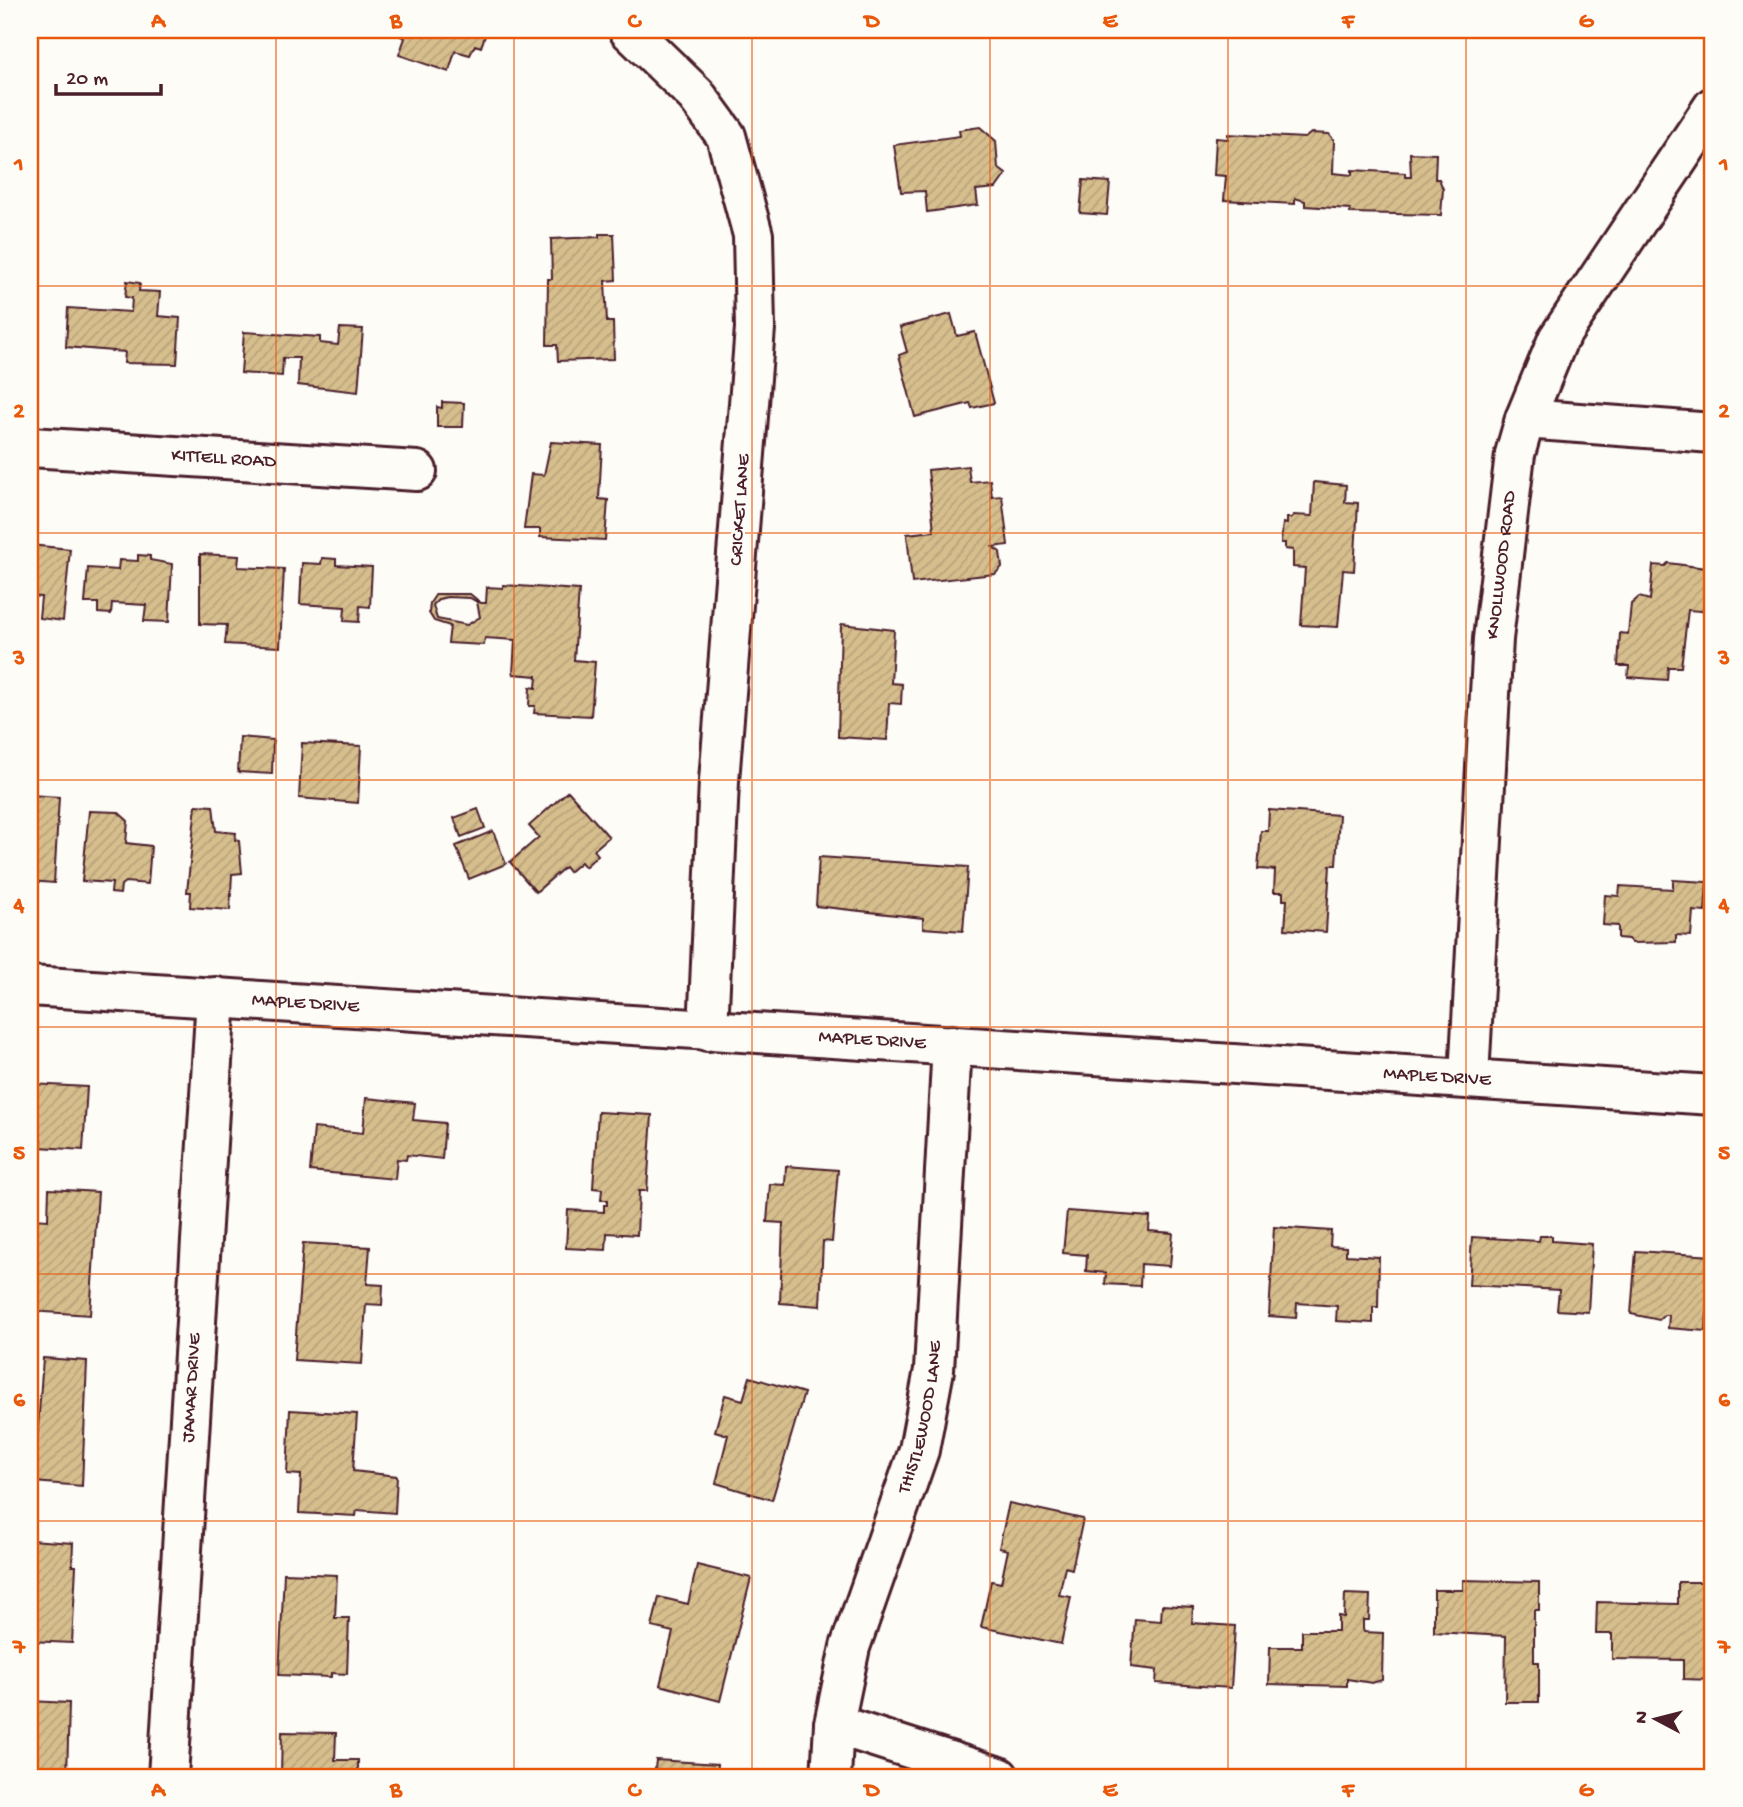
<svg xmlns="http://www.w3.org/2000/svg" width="1743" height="1807" font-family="'Gochi Hand',sans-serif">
	<defs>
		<pattern id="building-hatch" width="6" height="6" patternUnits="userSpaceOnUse" patternTransform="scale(1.75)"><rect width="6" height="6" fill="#d6be8d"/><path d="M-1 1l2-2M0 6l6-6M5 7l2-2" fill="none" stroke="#b9a37a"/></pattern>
	</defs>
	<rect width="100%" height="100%" fill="#fdfcf7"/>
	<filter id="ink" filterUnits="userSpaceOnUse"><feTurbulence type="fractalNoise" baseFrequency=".0143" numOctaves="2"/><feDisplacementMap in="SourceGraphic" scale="14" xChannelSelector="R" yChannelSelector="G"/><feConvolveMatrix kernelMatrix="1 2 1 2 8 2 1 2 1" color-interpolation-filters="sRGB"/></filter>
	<g filter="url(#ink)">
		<path fill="url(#building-hatch)" stroke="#4a1f2b" stroke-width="2" fill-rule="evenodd" d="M388,30H487L481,47L475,45L470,55L455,51L449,72L399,55L405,38Z
			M980,127L996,141L998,168L1006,174L996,188L976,190L978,205L927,212L925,191L901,192L894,145L960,136L959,130Z
			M1311,133L1329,134L1334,140L1333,173L1352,175V170L1405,173V177H1411L1410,153L1436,154L1435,179H1439L1443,189L1441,215L1350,213V209L1305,206V201L1295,198V204L1224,200L1226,176L1214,175L1216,138L1228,139V134L1305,138Z
			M1083,180L1110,182L1107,215L1080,213Z
			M599,234H614L616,280L605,281L607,322H613L614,359L558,361L557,345H547L548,279H552L551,239L599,237Z
			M127,281L140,283L139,291L160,292L158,316L180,318L177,364L124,363L125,352L66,347L68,308L131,312L132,298L125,297Z
			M951,314L957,336L975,332L994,403L972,408L970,403L915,417L899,355L907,352L900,327Z
			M340,328L363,329L358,392L298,385L299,358H283L282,376L241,373L244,332L320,337V343L338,345Z
			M442,402L464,403L463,427H437V407L442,408Z
			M551,442L602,445L599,499L608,500L605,540L540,537V529H524L531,474L544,475Z
			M968,466L970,482L990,480L992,497L1002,496L1008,545L993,547L1000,552L1002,567L995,574L912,583L907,534L934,531L928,470Z
			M1314,482L1346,485L1345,502L1358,503L1354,571L1343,570L1338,627L1301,625L1305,568L1293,567V550L1285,549V543H1281L1283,523L1287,524V518H1292L1293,515L1312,516Z
			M30,545L70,549L63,621L39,618L41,597L30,596Z
			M200,554L239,556L238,567L284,569L280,647L225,644L227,625L200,624Z
			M138,555L150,556V560L172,564L169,622L144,621L146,605L112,603L111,614L98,613V603H85L88,568L118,570L119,560L138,561Z
			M322,558L336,559V565L372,567L370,607L360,606L359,622L344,621L345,607L300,604L302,563L321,564Z
			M1668,563L1713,569V612L1688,610L1681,667H1668L1667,680L1628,677L1629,666H1618L1620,633L1628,634L1631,604L1639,597L1650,600L1653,565L1665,566Z
			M503,585L579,590L574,660L595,662L591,716L534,713L535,706H529L530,687L536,688L537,676L513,674L515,640L485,638L484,645L448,643L450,626L434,621L429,613L430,603L436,594H470L481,603H486L487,587L503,588ZM447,597L470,598L477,602L480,617L467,625L437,619L433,605L439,599Z
			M841,624L894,630L891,683L902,684L901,704L889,703L887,740L838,737Z
			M240,737L273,740L272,774L238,772Z
			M302,743L361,746L358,803L299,798Z
			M568,791L609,837L594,850L598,855L585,867L581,862L569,872L565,867L536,892L510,862L539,837L529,826Z
			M30,795L59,797L54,883L30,881Z
			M196,805L213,806L216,831L236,833L235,840L239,841L242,873L232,874L230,910L190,907L191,892H187Z
			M478,809L485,828L461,837L454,818Z
			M1269,810L1339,815L1336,865H1330L1326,932L1285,929L1287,900H1283V892H1274L1275,870L1258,869L1261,831H1268Z
			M89,811L118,812L128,821L126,843L151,846L148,884L125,882L121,885L120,894L111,893L112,883L82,881Z
			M493,831L506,864L469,879L456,846Z
			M819,857L968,867L963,931L923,928V918L816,906Z
			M1673,880L1707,882L1705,912L1693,911L1691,936L1676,935V942L1632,943L1628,939L1618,938V926L1603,925L1605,895L1619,896L1620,886L1673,889Z
			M31,1084L87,1087L83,1150L40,1147L41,1140L30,1139Z
			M366,1098L415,1103L413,1120L445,1123L442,1159L407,1155L406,1160L397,1159L395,1179L310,1171L314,1128L363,1133Z
			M598,1112L652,1115L647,1191H639L637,1235L607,1233L606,1250L566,1248L568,1210L604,1212V1205H607V1200H601L602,1189L593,1188Z
			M786,1166L838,1170L832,1242L823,1241L820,1306L780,1303L783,1223L767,1222L770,1184L785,1185Z
			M49,1189L98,1192L90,1315L30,1311L33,1219L48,1220Z
			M1067,1211L1150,1217L1149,1231L1173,1233L1170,1266L1141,1264L1140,1286L1105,1284L1106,1273L1086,1271L1087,1255L1063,1253Z
			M1274,1227L1331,1231L1330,1246L1346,1247V1255L1379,1257L1378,1307H1373V1323L1336,1321L1337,1306L1297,1303L1296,1318L1269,1316Z
			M1540,1236H1552V1241L1592,1244L1588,1312L1557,1310L1559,1290L1469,1285L1472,1237L1539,1241Z
			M303,1243L370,1247L367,1284L383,1285L382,1305L366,1304L362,1364L294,1360Z
			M1636,1251L1713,1256V1313H1707L1706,1331L1668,1328L1669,1315H1664L1659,1320L1631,1314Z
			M43,1358L87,1361L82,1486L34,1482Z
			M750,1377L804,1393L772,1500L716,1483L728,1435L715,1431L725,1395L743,1400Z
			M290,1410L357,1414L353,1471L397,1476L395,1513L357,1510L356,1516L299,1513L301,1475L287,1474Z
			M1009,1503L1083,1519L1072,1569L1065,1567L1059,1595L1071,1597L1061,1644L981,1627L991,1581L1001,1583L1008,1550L999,1548Z
			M30,1540L73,1543L72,1566H76L72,1643L30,1641Z
			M697,1565L751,1578L720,1701L660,1685L673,1632L652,1627L659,1597L688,1604Z
			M284,1573L337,1575L335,1618H349L347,1674L331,1673V1677L279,1675Z
			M1463,1580L1539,1582V1610H1534V1662H1539V1702H1505L1506,1636L1434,1632V1590H1463Z
			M1678,1582H1713V1680L1683,1679V1660L1612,1659V1634H1596L1597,1602L1678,1604Z
			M1345,1594L1370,1595L1369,1620H1363V1629L1364,1632L1383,1633L1382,1680L1372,1683L1347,1679V1686L1269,1684L1270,1647H1302V1631H1338V1616L1344,1617Z
			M1162,1605L1193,1607L1192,1623L1235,1626L1231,1688L1156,1683L1157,1670L1131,1667L1135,1619L1161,1621Z
			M30,1701L69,1703L67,1777H30Z
			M282,1732L336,1733L335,1760H358V1777H273V1773L281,1774Z
			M656,1760L718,1764L717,1777H654Z"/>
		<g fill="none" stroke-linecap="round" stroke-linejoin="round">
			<g stroke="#4a1f2b" stroke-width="44">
				<g id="street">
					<path d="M629,30L696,95L726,136L753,235L755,328L719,781L708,1031"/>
					<path d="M1525,419L1713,433"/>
					<path id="s1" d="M30,447L417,471"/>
					<path id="s2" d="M1469,1077L1493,639L1515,454L1525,419L1558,339L1713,107"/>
					<path d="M834,1724L999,1777"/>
					<path id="s3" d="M168,1777L216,997"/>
					<path id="s4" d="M831,1777L834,1724L850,1647L919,1450L934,1370L952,1045"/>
				</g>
			</g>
			<g stroke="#4a1f2b" stroke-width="44">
				<g id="secondary">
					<path id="s5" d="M30,986L1713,1095"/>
				</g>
			</g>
			<use href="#street" stroke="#fdfcf7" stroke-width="38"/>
			<use href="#secondary" stroke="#fdfcf7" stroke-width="38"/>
		</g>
	</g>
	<path fill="none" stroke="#e8590c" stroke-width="2" stroke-opacity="0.55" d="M276,30V1777M514,30V1777M752,30V1777M990,30V1777M1228,30V1777M1466,30V1777M30,286H1713M30,533H1713M30,780H1713M30,1027H1713M30,1274H1713M30,1521H1713"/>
	<g text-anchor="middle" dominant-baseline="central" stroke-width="5" stroke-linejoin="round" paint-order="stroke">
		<g font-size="19" fill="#4a1f2b" stroke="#fdfcf7">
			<text stroke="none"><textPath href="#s1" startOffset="194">KITTELL ROAD</textPath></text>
			<text transform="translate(741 510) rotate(-86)">CRICKET LANE</text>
			<text stroke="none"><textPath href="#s2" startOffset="513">KNOLLWOOD ROAD</textPath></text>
			<text stroke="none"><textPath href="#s5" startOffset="276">MAPLE DRIVE</textPath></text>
			<text stroke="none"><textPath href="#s5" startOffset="844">MAPLE DRIVE</textPath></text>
			<text stroke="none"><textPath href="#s5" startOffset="1410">MAPLE DRIVE</textPath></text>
			<text stroke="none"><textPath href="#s3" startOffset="390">JAMAR DRIVE</textPath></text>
			<text stroke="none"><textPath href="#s4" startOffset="373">THISTLEWOOD LANE</textPath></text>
		</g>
	</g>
	<rect width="1743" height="1807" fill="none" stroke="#fdfcf7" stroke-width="77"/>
	<g transform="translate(1656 1719) rotate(277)" stroke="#fdfcf7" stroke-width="5" paint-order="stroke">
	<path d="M0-5L12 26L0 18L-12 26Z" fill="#4a1f2b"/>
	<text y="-10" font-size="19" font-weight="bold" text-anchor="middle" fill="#4a1f2b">N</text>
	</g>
	<path d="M56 84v10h105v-10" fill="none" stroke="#4a1f2b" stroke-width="3.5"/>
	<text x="66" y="84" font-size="21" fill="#4a1f2b" stroke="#fdfcf7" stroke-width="5" paint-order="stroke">20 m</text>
	<rect x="38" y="38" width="1666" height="1731" fill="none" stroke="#e8590c" stroke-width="2.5"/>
	<g font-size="23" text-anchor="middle" font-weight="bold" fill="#e8590c">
		<text x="158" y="27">A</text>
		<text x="396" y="27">B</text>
		<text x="634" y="27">C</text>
		<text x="872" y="27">D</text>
		<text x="1110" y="27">E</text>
		<text x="1348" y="27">F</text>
		<text x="1586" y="27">G</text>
		<text x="19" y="170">1</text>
		<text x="1724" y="170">1</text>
		<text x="19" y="417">2</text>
		<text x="1724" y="417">2</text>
		<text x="19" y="664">3</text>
		<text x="1724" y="664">3</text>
		<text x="19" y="911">4</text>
		<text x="1724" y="911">4</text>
		<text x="19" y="1159">5</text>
		<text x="1724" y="1159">5</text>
		<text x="19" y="1406">6</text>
		<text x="1724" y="1406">6</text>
		<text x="19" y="1653">7</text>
		<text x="1724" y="1653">7</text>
		<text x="158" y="1796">A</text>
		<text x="396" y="1796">B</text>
		<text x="634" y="1796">C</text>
		<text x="872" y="1796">D</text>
		<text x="1110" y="1796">E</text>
		<text x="1348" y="1796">F</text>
		<text x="1586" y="1796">G</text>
	</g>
</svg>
